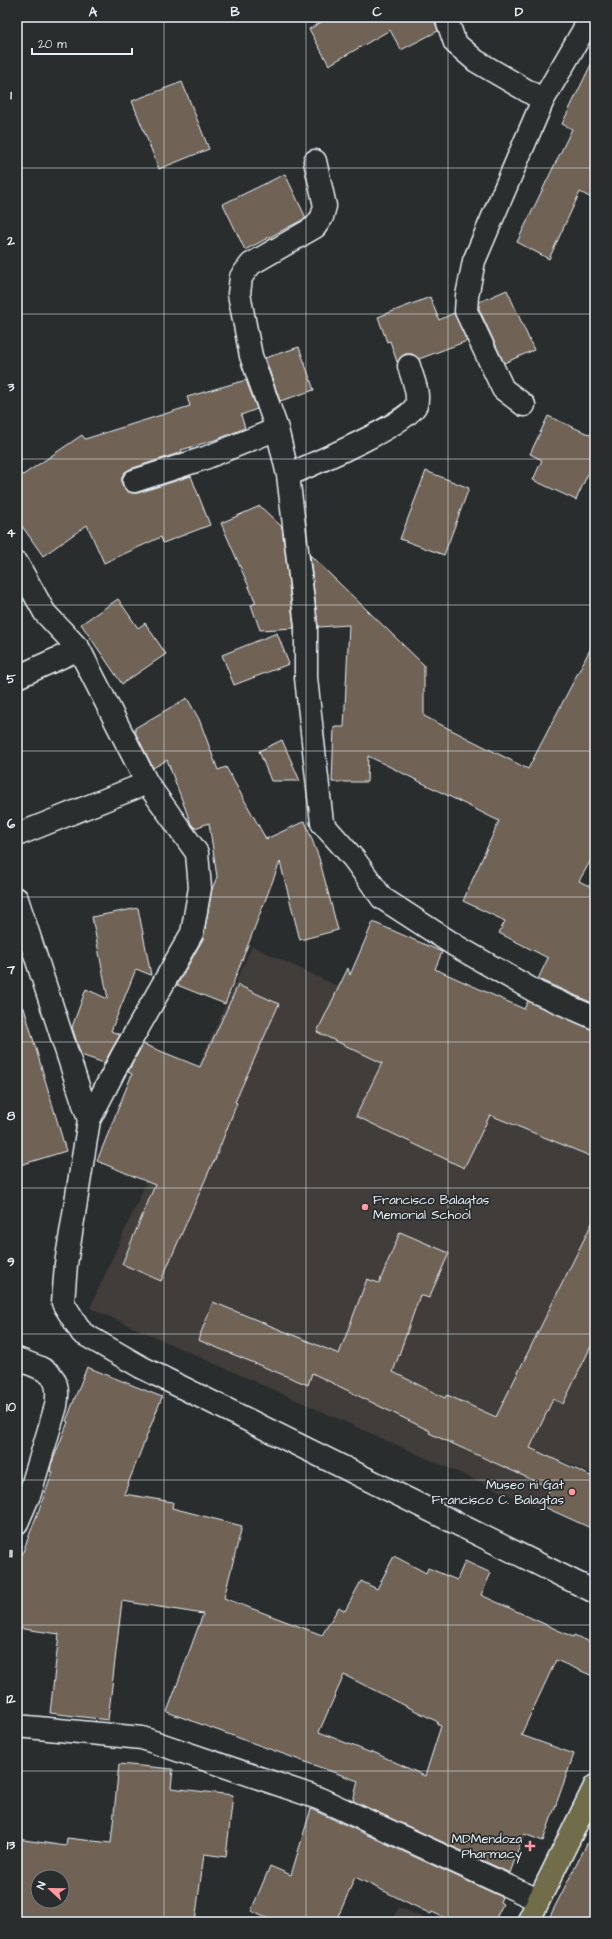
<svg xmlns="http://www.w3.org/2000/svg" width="612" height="1939" font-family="'Architects Daughter',sans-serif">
	<rect width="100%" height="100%" fill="#2a2d2e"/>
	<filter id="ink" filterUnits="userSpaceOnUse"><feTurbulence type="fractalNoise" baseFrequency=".025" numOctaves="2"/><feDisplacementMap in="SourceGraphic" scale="8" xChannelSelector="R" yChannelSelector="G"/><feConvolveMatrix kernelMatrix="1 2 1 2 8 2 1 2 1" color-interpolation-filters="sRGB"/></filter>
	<g filter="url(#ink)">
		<path fill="#3f3d3a" d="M252,946L595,1107V1475L560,1460L538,1508L90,1308Z
			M399,1907L432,1922H392Z"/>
		<path fill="#6f6355" stroke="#e8f1f8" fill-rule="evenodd" d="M330,17H434L438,31L401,50L390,30L329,65L309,29Z
			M595,56V200L580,192L549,259L517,242L572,129L562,124Z
			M182,82L209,149L159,169L132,101Z
			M285,174L306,218L245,250L223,204Z
			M507,290L534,350L504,363L479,309V302Z
			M430,297L439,320L454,313L467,341L419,359L412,354H405L397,362L390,341L387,342L378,317Z
			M299,347L314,390L280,401L265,358Z
			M246,380L257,409L241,415L245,428L218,439L181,450L182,452L130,469L125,472L122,478V485L126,490L132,493H138L191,476L210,525L163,543L161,537L104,563L87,525L43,556L17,519V479L82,435L85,439L190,406L187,397Z
			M548,416L595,437V458L576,500L533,480L542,460L530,454Z
			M426,471L469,488L444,555L400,539Z
			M260,506L282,527L294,628L260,630L251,605L256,603L221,523Z
			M310,555L424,665V716L528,769L595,640V853L579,881L595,889V1004L538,979L548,958L499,933L505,921L463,901L499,821L368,756L367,782H332L334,727H344L349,625L318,627Z
			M118,599L138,628L145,623L166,654L122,684L81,624Z
			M277,633L289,664L234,685L222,655Z
			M187,698L199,719L218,770L226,767L266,839L305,821L319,858L338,930L300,940L280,862L225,1004L177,985L203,939L212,889L217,877L209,823L195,828L191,824L167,760L153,768L135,732V728Z
			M282,740L300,781H271L259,751Z
			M138,908L151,975L136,969L111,1031L120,1035L104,1063L81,1055L72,1027L86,989L108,999L92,917Z
			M373,922L442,952L435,969L524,1009L528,1001L595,1030V1158L490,1115L464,1168L356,1116L382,1063L317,1032L348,968L350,975Z
			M238,985L279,1004L235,1102L237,1103L214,1162H213L161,1281L122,1264L155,1185L97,1161L132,1074L128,1072L143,1044L200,1067Z
			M24,1008L66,1151L17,1166V1009Z
			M595,1217V1338L563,1404L553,1399L530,1448L595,1478V1530L542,1506L550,1488L429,1433L430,1431L312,1373L308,1385L198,1340L213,1302L339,1354L367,1279L379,1283L400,1232L449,1253L429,1298L420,1295L393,1372L445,1398L447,1395L496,1417Z
			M87,1367L162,1397L124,1494L173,1502L172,1508L242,1526L224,1598L322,1635L339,1607L345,1611L361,1581L377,1589L394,1556L426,1573L428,1568L457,1580L465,1561L491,1573L481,1595L573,1637L574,1635L595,1644V1677L556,1660L521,1735L574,1754L543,1841L524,1834L510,1873L353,1801L358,1781L167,1712L203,1614L122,1601L108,1720L50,1713L59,1634L17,1628V1557H21L53,1472L50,1471L51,1465L68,1422L66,1421ZM344,1675L438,1722L437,1724L441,1726L425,1776L371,1751V1753L319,1732Z
			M119,1764L173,1769L171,1788L233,1795L226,1857L204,1854L195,1922H17V1839L66,1846L67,1838L111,1843ZM38,1877H62V1901H38Z
			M311,1809L502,1897L500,1902L503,1904L494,1922H453L432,1912L431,1914L355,1877L336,1922H275L251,1911L270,1866L291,1875Z
			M595,1828V1922H547Z"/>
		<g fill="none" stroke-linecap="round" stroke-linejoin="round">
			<g stroke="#e8f1f8" stroke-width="25">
				<path id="minor" d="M446,17L455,43L476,61L543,100
					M315,161L325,206L322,217L315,227L251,264L241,277L239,294L251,356L277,429L288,475L306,626V678L322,823L354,859L382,898L456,946L538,993L595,1018
					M524,405L503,389L466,311L467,296L474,261L543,100L583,31L589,17
					M288,475C311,465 408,424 416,405C420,393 412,378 409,366
					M134,481L205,458L277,429
					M17,563L45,613L79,649L147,783L197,853L200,888L192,933L122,1056L89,1120L66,1264L63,1303L82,1333L141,1367L595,1592
					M17,677L79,649
					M17,835L147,783
					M17,899L89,1120
					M17,1359C45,1370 62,1371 56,1406L30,1493L17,1523
					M17,1726L142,1738L318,1798L538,1900"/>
			</g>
			<g stroke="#e8f1f8" stroke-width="25">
				<path id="major" d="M528,1922L595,1786"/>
			</g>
			<use href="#minor" stroke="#2a2d2e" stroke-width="22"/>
			<use href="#major" stroke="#716d4b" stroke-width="22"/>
		</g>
	</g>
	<path fill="none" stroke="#e8f1f8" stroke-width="1" stroke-opacity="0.55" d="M164,17V1922M306,17V1922M448,17V1922M17,168H595M17,314H595M17,459H595M17,605H595M17,751H595M17,897H595M17,1042H595M17,1188H595M17,1334H595M17,1480H595M17,1625H595M17,1771H595"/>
	<g fill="#ff9aa2" stroke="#2a2d2e" stroke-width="1.5">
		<circle cx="365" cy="1207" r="4"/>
		<circle cx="572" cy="1492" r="4"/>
		<path d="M528 1840h4v4h4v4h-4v4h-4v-4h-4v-4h4z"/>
	</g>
	<g text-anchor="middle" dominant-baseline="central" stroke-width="3.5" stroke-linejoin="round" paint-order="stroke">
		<g font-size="13" fill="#e8f1f8" stroke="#2a2d2e" text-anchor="end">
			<text x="373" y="1200" text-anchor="start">Francisco Balagtas<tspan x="373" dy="15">Memorial School</tspan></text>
			<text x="564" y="1485">Museo ni Gat<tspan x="564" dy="15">Francisco C. Balagtas</tspan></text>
			<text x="522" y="1839">MDMendoza<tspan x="522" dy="15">Pharmacy</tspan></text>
		</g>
	</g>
	<rect width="612" height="1939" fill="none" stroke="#2a2d2e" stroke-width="44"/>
	<g transform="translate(50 1889) rotate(292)"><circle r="19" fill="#2a2d2e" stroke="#767b7f"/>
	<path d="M0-3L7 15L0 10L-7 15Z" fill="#ff9aa2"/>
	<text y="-6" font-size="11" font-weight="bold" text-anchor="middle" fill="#e8f1f8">N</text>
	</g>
	<path d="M32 48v6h100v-6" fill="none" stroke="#e8f1f8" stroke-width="2"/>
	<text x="38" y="48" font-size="12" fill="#e8f1f8" stroke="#2a2d2e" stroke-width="3" paint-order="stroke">20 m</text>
	<rect x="22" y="22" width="568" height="1895" fill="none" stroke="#e8f1f8" stroke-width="1.5"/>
	<g font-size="13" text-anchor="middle" font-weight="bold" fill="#e8f1f8">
		<text x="93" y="16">A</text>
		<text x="235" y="16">B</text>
		<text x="377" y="16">C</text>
		<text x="519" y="16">D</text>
		<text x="11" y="99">1</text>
		<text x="11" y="245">2</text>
		<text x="11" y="391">3</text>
		<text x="11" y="537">4</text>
		<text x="11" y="683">5</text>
		<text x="11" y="828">6</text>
		<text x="11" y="974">7</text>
		<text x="11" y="1120">8</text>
		<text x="11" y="1266">9</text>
		<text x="11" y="1411">10</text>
		<text x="11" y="1557">11</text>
		<text x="11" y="1703">12</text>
		<text x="11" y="1849">13</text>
	</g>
</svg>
